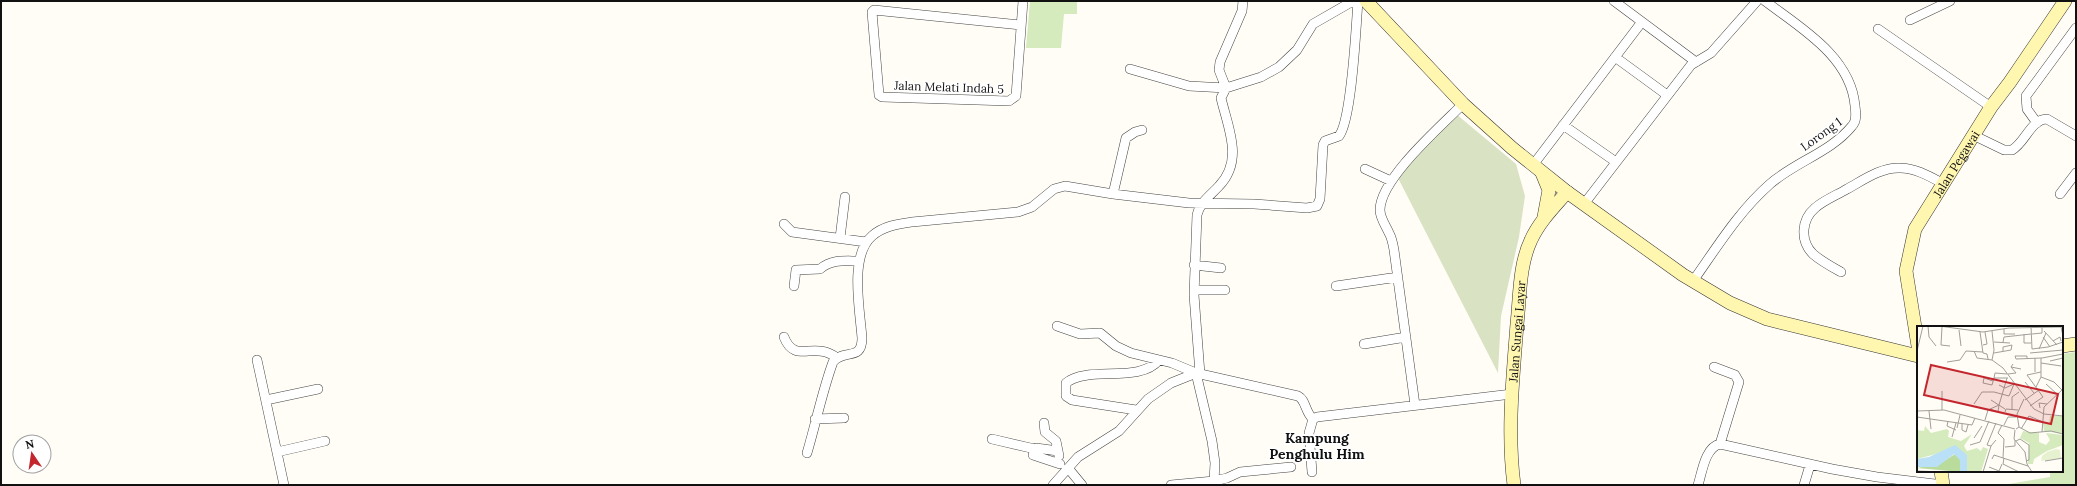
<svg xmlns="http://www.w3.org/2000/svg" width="2077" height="486" font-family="Lora,serif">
	<rect width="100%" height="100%" fill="#fffdf5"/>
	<path fill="#d5ebbd" d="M1030,1H1077V14H1064L1061,48H1026Z
		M2076,352V485H2003L2050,477V471H2062V354Z"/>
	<path fill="#d9e3c4" d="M1456,114L1516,164L1525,196L1519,237L1501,316L1498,373L1398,178L1422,148Z"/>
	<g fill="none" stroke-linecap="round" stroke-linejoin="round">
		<g stroke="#444" stroke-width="10">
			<path id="street" d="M1614,1L1696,62
				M1910,20L1950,1
				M1021,25L874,10L872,12L879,95L882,97L1009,101L1016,96L1023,1
				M1878,29L1991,107
				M1615,57L1667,95
				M1130,69L1189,86L1226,88
				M1226,88L1219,70L1220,62L1242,11L1243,1
				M2037,123L2027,109L2026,96L2076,28
				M1563,125L1616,162
				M1973,135L2004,150H2012C2025,143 2031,119 2047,119L2076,136
				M1533,165L1641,23
				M1365,169L1391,181
				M1113,194L1126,138L1135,132L1142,130
				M2060,194L2076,173
				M1584,204L1691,65L1711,53L1757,1
				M784,224L792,232L866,242
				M840,238L845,197
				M1194,265L1221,268
				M1841,272C1832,267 1821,261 1813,254C1800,241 1801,220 1815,208C1824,200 1837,195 1847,189C1862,181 1881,167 1900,168C1915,168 1929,176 1942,183
				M1693,281C1717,247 1739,211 1770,184C1795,162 1831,152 1852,126C1857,121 1856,113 1855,106C1851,57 1801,28 1765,1
				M794,286L796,270L820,269C832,259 844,261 859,261
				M1336,286L1398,277
				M1194,290H1225
				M1057,326L1080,334L1100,333L1116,346L1131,353L1172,363L1196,373L1298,396C1306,400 1305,412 1313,419
				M784,337C795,365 814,340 837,358
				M1364,344L1406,337
				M257,360L284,485
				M1714,367L1735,375L1739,382L1720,444
				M1200,374L1194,295L1197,215C1200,202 1211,195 1219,186C1244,160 1228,128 1221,98L1226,88L1261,77L1279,67L1297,50L1313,24L1353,1
				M266,400L318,389
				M1415,405L1394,250C1393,244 1392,238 1389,233C1386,226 1380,218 1380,210C1380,179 1441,126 1463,104
				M1136,410L1072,400L1066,396V383C1088,365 1139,384 1159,360
				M815,419L844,418
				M1044,423L1045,432L1056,441L1059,456
				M992,439L1035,449
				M1058,451L1036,448L1033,455L1060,464
				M277,452L325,441
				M807,453C816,423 822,392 833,362C844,348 862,362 862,338C860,310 849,256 872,236C883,226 898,224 912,222L1018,212L1032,207L1054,189L1065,186L1113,194L1189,203L1254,204L1307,208L1317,206L1320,199L1323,145L1325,141L1339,136C1352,119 1356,26 1358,1
				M1068,468L1082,485
				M1312,472L1309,433L1313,419L1317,417L1512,394
				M1214,481L1227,478L1240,472L1291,467
				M1053,485L1078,457L1119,431L1148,399L1171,383L1196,373
				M1171,485L1214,481L1215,463L1212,441L1196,373
				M1698,485C1702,473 1705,447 1720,444L1832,469L1877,477L1943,485
				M1804,485L1810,465"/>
		</g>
		<g stroke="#333" stroke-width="14">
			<g id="secondary">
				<path d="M1366,1L1463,104L1512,148L1567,192L1683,275L1730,303L1767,319L1918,356"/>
				<path d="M1542,173L1549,190L1544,217"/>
				<path id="s1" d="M1918,346L1906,271L1915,229L1991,107L2010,82L2065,1"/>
				<path d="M2062,346L2076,344"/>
				<path d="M1941,471L1943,485"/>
				<path id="s2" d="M1514,485C1507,432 1513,377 1517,324C1520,297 1519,265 1531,240C1539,222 1554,207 1567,192"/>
			</g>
		</g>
		<use href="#street" stroke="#fff" stroke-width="9"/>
		<use href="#secondary" stroke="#fff6b0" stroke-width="13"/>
	</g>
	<g text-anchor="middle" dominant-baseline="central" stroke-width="4" stroke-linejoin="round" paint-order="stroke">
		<g font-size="12" fill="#111" stroke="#fff">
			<text transform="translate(949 87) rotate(2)">Jalan Melati Indah 5</text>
			<text transform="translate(1821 134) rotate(-36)">Lorong 1</text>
			<text stroke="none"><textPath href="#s1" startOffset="196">Jalan Pegawai</textPath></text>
			<text stroke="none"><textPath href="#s2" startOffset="154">Jalan Sungai Layar</textPath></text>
		</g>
		<g font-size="14" font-weight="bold" fill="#111" stroke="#fff">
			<text x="1317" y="438">Kampung<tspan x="1317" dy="16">Penghulu Him</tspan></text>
		</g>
	</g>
	<g transform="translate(1917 326)">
		<rect width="146" height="146" fill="#fffdf5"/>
		<path d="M133,90H146V108L127,105L126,97H132ZM8,100L14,107L30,103L32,105L31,111L44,115L55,108L47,120L50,125L60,122L64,125L66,121L71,123L64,146H50V129L23,127L0,133V104L7,105ZM106,105L122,107V116L129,119L133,114L129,107L146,109V119L130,125L117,133L116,138H111L112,117L103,112Z" fill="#d5ebbd"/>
		<path d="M38,128H42L44,134V146L0,142L24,137Z" fill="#b9dc9c"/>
		<path d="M139,123L143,124L144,132L124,135L125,130L130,126Z" fill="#e6f2cf"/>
		<path d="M38,119L50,129V146H43V134L37,128L20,141H0V133L12,131Z" fill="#b9e0f7"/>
		<path fill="none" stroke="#a09f9a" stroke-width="1" d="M11,0L12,11L19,20M22,0L66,6L92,2L144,1L146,10M114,0L115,23L131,21L146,16M25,1L24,19L33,20M87,3V8H98M42,4L44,20M75,5L77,24L75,34M127,5L140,19M63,6L66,27L70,28L71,33M107,8V17H114M115,8L125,7V2M126,11L133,21M136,15L143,11L144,15M77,16L93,17M86,16L87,11L114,8M66,19L70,18L68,6M122,23L129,7M0,25L6,0M57,25L60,32L75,34L86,42L117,83L127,88L146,90M77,27L94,24L95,19L86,21V25M113,27L146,24M98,30L99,33L125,32L146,28M98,30H110V33M118,32V46M133,35L146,32M30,36L43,34L49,25L66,26M124,37L144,40M96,38L94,41L104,43M91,48L99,47L94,41M124,51L137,56L145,64M77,52H91M76,55L67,52L66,57L75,59L77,52L78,47L90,48M108,56L117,67M129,58L140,68M82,59L88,62L97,58M119,61L124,51V32M74,74L88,83M108,74L122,64M57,78L65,66H77L92,70L97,58M82,79L90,52M113,80L126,71L110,49L124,46M123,82L122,77L130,78M73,83L81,86L82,79M25,84V65M95,84V71L102,66M0,85L27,84L98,103M12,85L14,103M88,86L89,83L101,84M0,91L55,99L58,92M68,94L71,84L82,79M31,95L30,100L39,104M45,98V104L49,106L51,99M85,99L81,107L87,113L86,132L111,140M87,99L91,91H99M102,101L100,88L107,73M40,102L43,89M99,103L102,101L113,107L134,105L146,108M104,103L112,90L126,96M98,104L97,113L108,126L110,138L115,146M125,106L127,81L146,63M35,111L39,97M57,112L65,100M99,115L103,113L112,119V134L109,135M53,119L63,116L72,95M74,120L70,119L79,97M88,121L98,120V114M87,132L86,138L102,146M75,133L77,129L86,132M128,135L146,132M72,141L82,145L85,138M0,145L27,146M66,146L74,120L79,114"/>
		<path fill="#c4262e" fill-opacity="0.15" stroke="#c4262e" stroke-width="2" d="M14,39L141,68L134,98L7,69Z"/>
		<rect width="146" height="146" fill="none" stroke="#111" stroke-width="2"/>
	</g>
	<rect width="2077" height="486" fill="none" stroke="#111111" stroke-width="4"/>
	<g transform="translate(32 454) rotate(347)"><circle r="19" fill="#ffffff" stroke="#a0a0a0"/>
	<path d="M0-3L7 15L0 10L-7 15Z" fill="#c4262e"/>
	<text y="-6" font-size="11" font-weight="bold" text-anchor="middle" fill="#111111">N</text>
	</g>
</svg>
